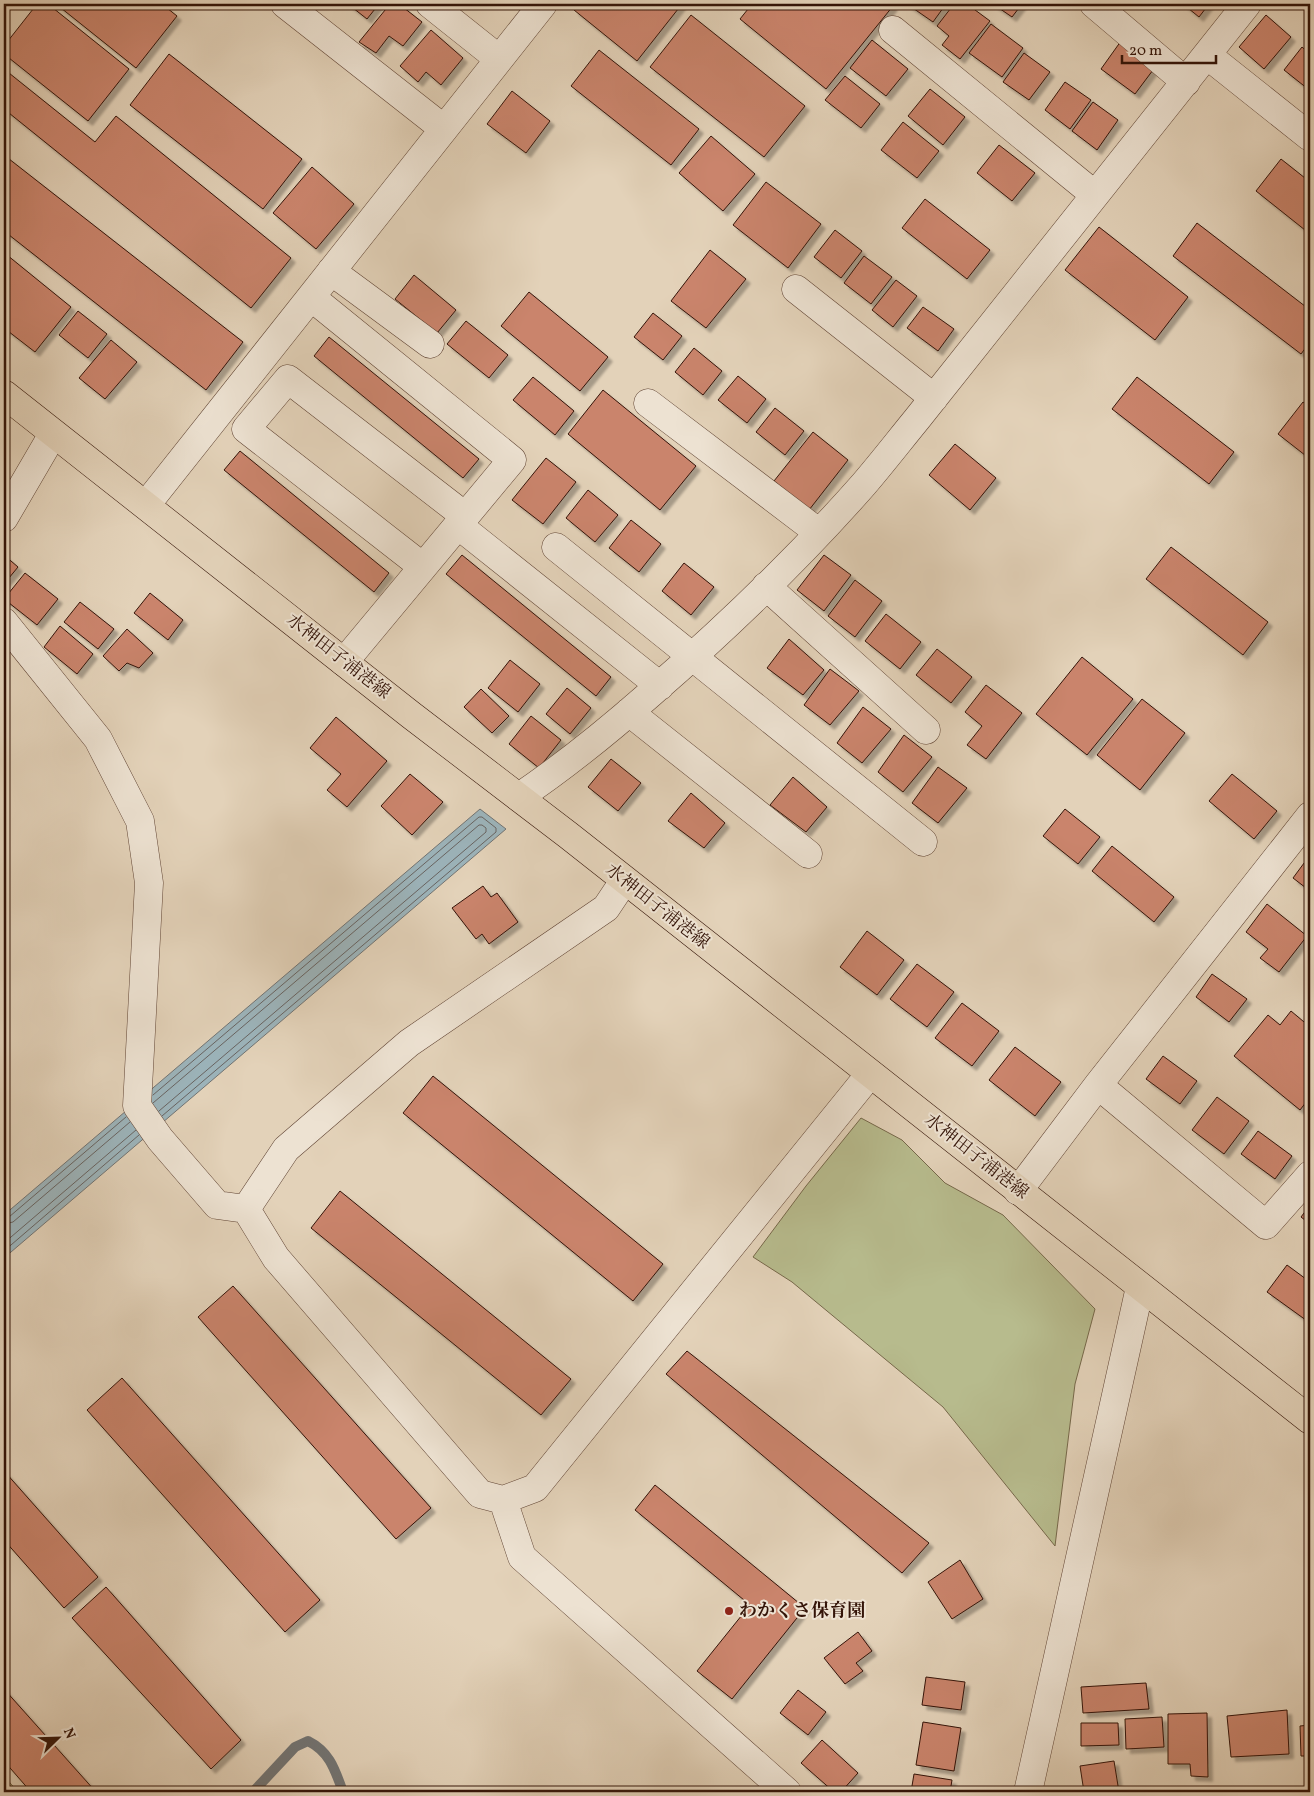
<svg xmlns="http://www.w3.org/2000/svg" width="1314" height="1796" font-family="Vollkorn,'Noto Serif JP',serif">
	<defs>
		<filter id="shadow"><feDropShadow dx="4.5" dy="4.5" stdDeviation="1" flood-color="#0004"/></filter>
	</defs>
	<rect width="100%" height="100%" fill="#e3d2b9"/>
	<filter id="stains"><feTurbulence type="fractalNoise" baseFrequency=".004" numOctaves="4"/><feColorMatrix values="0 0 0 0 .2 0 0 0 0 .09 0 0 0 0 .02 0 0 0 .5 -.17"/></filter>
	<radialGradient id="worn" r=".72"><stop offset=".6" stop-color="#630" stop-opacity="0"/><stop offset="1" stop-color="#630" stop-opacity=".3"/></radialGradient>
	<path fill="#b7bb8d" stroke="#76684a" d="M861,1118L902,1140L945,1183L1003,1215L1095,1309L1075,1384L1055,1546L943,1407L792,1282L753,1257L806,1186Z
		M4,1776L18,1792H4Z"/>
	<path fill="#9cb4bb" stroke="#727473" d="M480,809L506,829L4,1258V1215Z"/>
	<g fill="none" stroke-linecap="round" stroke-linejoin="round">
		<path stroke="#686462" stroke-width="1" d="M153,1095L479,817H482L496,828V832L162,1116
			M153,1103L479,825H482L486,828V832L159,1111
			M4,1218L9,1217L126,1117
			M4,1224L13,1222L130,1122
			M4,1243L136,1130
			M4,1251L139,1135"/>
		<path stroke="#727473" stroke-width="10" d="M253,1792L295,1747L308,1741C330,1752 335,1770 343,1792"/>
	</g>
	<path fill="#ca846c" stroke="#341408" filter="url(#shadow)" d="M37,4H48L129,69L88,121L4,54V46Z
		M56,4H162L177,16L136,68Z
		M348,4H379L367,19Z
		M390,4H399L422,22L403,46L389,36L376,53L359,42Z
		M579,4H600L603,6L604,4H682L637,61L574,10Z
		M752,4H891L893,6L826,89L740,19Z
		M907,4H946L933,22Z
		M954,4H967L990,21L960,59L942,45L949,36L937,26Z
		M993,4H1022L1012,17Z
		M1183,4H1209L1199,17Z
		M691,15L805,106L764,157L650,67Z
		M1266,15L1291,37L1264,69L1239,47Z
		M991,24L1023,48L1002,77L969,53Z
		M431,30L463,58L441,85L426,72L418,82L400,66Z
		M872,40L908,69L886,96L850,68Z
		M1121,41L1156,66L1135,94L1101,69Z
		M1302,47L1310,54V87L1308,89L1284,70Z
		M599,50L699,129L671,165L571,86Z
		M1024,53L1050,72L1029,100L1003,82Z
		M169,54L302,159L263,209L130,105Z
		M4,69L95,142L116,116L291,258L251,308L4,109Z
		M845,76L880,104L861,128L825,100Z
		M1065,82L1091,100L1070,129L1045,110Z
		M930,89L965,117L943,145L908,116Z
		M512,91L550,121L526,153L487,124Z
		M1093,102L1118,120L1097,150L1072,131Z
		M903,122L939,151L917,178L881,150Z
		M711,136L755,174L723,211L679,173Z
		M999,145L1035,173L1012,201L977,173Z
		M4,155L243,342L206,390L4,231Z
		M1281,159L1310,182V234L1256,191Z
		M312,167L354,204L316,249L273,213Z
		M766,182L821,224L788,268L733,225Z
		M925,199L990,250L967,279L902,228Z
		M1197,223L1310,310V342L1301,354L1173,256Z
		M1099,227L1188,297L1155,340L1065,270Z
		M835,230L862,251L841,278L814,257Z
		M710,250L746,279L706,328L671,301Z
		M7,255L71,307L35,352L4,328V259Z
		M864,256L892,277L871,304L844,283Z
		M414,275L456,310L437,333L395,299Z
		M896,280L917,296L893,327L872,310Z
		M529,292L608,357L580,391L501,326Z
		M923,307L954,329L938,351L907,328Z
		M78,311L107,334L88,358L59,335Z
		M653,313L682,336L663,360L634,337Z
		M466,321L508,355L489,378L447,344Z
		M329,337L479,459L463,478L314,356Z
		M111,340L137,362L105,399L79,378Z
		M694,348L722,371L703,395L675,372Z
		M738,376L766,399L747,423L718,400Z
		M533,377L574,411L555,435L513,400Z
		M1137,377L1234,452L1209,484L1112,409Z
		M603,390L696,466L660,510L568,434Z
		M1303,402L1310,407V459L1278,434Z
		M775,408L804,431L785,455L756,432Z
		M813,432L848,460L809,510L774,481Z
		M955,444L996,478L970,510L929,475Z
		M240,451L389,573L374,592L224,470Z
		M546,458L576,482L543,524L512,500Z
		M588,490L618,515L595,542L566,518Z
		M631,520L661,544L639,572L609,548Z
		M1171,547L1268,622L1243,655L1146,579Z
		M4,555L18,567L4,584Z
		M462,555L611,677L596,696L446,574Z
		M824,555L851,575L824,611L797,590Z
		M684,563L714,587L691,615L662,591Z
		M25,573L58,599L37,625L4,599Z
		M855,580L882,601L855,637L828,616Z
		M150,593L183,620L168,640L134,613Z
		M80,602L114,629L98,649L64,622Z
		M886,614L921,642L900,669L865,641Z
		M60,626L93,654L77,674L44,647Z
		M127,629L153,653L139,668L127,663L119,671L103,656Z
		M789,639L824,670L803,695L767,668Z
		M937,649L972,677L951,703L916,675Z
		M1082,657L1133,699L1087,755L1036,714Z
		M510,660L540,684L518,712L488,688Z
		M830,669L859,691L830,725L804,705Z
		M986,685L1022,713L986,759L967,745L982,726L965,712Z
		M567,688L591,708L570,734L546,714Z
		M481,689L509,716L492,733L464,707Z
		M1142,699L1185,733L1140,790L1097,755Z
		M863,707L891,729L862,763L837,743Z
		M531,716L561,740L539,768L509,744Z
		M336,717L387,761L347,807L327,790L341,774L310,748Z
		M904,735L932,757L903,792L878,772Z
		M611,759L641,783L618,811L588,787Z
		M938,767L967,788L938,823L912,803Z
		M410,774L443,802L412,835L381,806Z
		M1232,774L1277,811L1254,839L1209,801Z
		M793,777L827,807L806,832L770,805Z
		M691,793L725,823L704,848L668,821Z
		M1065,809L1100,837L1078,864L1043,836Z
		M1112,846L1174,897L1154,922L1092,871Z
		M1310,855V891L1293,878Z
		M483,886L491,897L497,893L518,922L489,944L482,934L476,939L452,908Z
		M1267,904L1307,936L1279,972L1260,958L1268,949L1246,932Z
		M867,931L904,960L877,995L840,967Z
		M917,964L954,992L927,1027L890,999Z
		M1212,974L1247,999L1229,1022L1196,997Z
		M962,1003L999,1031L972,1066L935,1038Z
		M1291,1011L1310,1027V1097L1300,1110L1234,1056L1268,1015L1280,1025Z
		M1015,1047L1061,1082L1035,1116L989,1080Z
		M1163,1056L1197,1081L1180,1104L1146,1079Z
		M433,1076L663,1264L633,1301L403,1113Z
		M1217,1097L1249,1121L1224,1154L1192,1130Z
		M1258,1131L1292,1156L1275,1179L1241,1154Z
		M340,1191L571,1379L541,1415L311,1228Z
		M1310,1205V1224L1301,1217Z
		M1287,1265L1310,1282V1323L1267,1292Z
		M233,1286L431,1508L396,1539L198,1317Z
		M687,1351L929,1543L902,1573L666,1374Z
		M122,1378L320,1600L285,1632L87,1410Z
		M5,1472L98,1577L64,1608L4,1540Z
		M655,1485L805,1608L732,1699L697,1671L750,1605L635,1510Z
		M960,1560L983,1599L952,1619L928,1582Z
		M106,1587L241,1740L211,1769L72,1618Z
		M858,1632L872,1651L856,1663L863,1671L845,1684L824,1658Z
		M926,1677L965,1682L961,1710L922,1705Z
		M1146,1683L1149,1709L1083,1713L1081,1687Z
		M4,1689L96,1792H31L4,1761Z
		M798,1690L826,1712L808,1735L780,1713Z
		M1287,1710L1289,1754L1231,1757L1227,1716Z
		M1207,1713L1208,1777L1191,1776L1190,1764H1168V1714Z
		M1162,1717L1164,1747L1126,1749L1125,1719Z
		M923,1722L961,1728L954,1771L916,1765Z
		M1081,1723H1118L1119,1745L1081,1746Z
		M1310,1725V1756H1301L1300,1726Z
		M822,1740L858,1773L841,1792H834L801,1763Z
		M1114,1761L1119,1792H1084L1080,1766Z
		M914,1774L952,1780L950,1792H911Z"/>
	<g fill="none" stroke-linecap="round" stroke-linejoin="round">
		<g stroke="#604434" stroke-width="29">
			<path id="minor" d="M285,4L444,129
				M430,4L499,59
				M1094,4L1186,82
				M893,30L1095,195
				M1207,55L1310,137
				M331,271L430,344
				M796,289L934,398
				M311,297L512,460L344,662
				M648,403L818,532
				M146,505L543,4
				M4,518L53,434
				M458,525L660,686
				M556,547L923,842
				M423,567L246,429L288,379L465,516
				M766,586L926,730
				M4,622L98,739L140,821L149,883L137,1106L160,1139L217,1205L246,1209
				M629,712L808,854
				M519,797C565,766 608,731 650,694C725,629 798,559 864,484C882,463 899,441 917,419L1247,4
				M624,881L606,908L409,1043L286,1149L246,1209L276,1258L480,1494L503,1500L535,1488L870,1074
				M1098,1085L1266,1225L1310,1175
				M1018,1191L1098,1085L1310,816
				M503,1500L522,1557L787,1792
				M1028,1792L1140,1287"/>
		</g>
		<g stroke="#341408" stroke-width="29">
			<path id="major" d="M4,394L411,715L568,835L1310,1420"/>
		</g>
		<use href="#minor" stroke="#ede2d2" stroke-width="28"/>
		<use href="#major" stroke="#e3d2b9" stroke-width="28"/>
	</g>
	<circle fill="#8f2418" stroke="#ede2d2" stroke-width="2" cx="729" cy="1611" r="5"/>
	<g text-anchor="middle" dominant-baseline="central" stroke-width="4" stroke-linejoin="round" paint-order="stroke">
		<g font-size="18" fill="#341408" stroke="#ede2d2">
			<text transform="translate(338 657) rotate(38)">水神田子浦港線</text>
			<text transform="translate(657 907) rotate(38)">水神田子浦港線</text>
			<text transform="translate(976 1157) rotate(38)">水神田子浦港線</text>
		</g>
		<g font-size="18" font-weight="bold" fill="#341408" stroke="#ede2d2" text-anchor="start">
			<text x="739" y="1611">わかくさ保育園</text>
		</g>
	</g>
	<rect width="1314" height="1796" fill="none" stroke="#e3d2b9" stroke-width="20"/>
	<rect x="5" y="5" width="1304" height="1786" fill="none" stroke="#341408" stroke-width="2.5"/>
	<rect x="10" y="10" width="1294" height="1776" fill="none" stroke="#341408"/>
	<g transform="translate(58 1738) rotate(67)" stroke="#ede2d2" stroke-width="4" paint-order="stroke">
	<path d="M0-4L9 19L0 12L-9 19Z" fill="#341408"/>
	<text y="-8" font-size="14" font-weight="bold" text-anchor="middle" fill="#341408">N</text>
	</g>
	<path d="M1122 55v8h94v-8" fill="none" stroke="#341408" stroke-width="2.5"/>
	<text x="1129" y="55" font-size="15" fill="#341408" stroke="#ede2d2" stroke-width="4" paint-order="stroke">20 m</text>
	<rect width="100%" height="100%" filter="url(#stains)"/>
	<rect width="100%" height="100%" fill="url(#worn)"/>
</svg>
